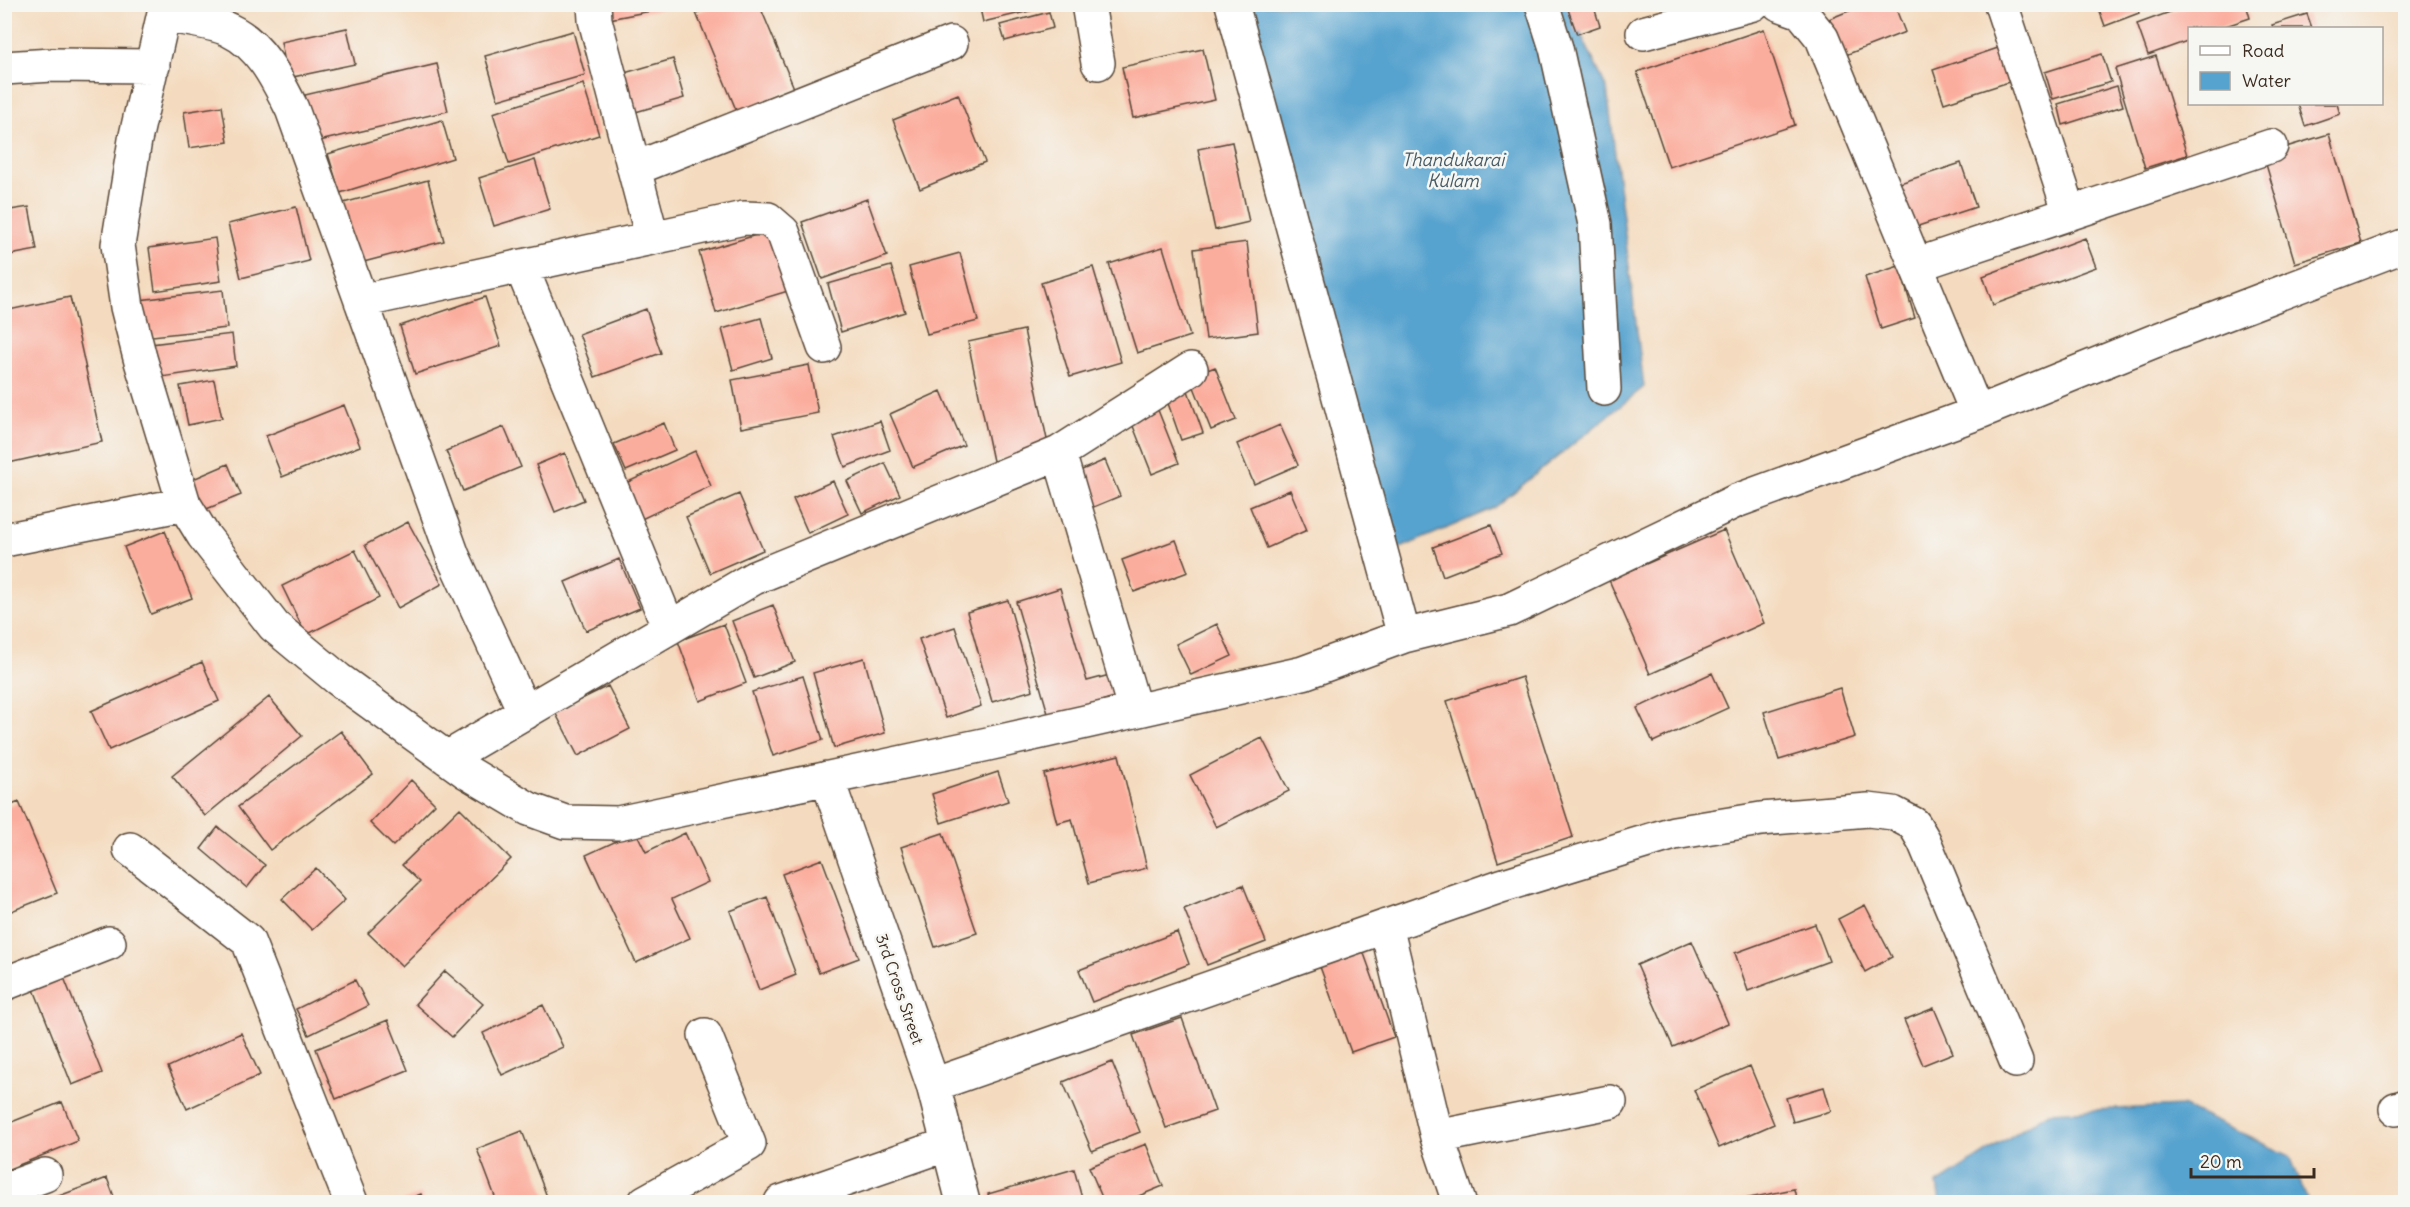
<svg xmlns="http://www.w3.org/2000/svg" width="2410" height="1207" font-family="Delius,sans-serif">
	<rect width="100%" height="100%" fill="#f6f6f2"/>
	<filter id="ink" filterUnits="userSpaceOnUse"><feTurbulence type="fractalNoise" baseFrequency=".0167" numOctaves="2"/><feDisplacementMap in="SourceGraphic" scale="12" xChannelSelector="R" yChannelSelector="G"/><feConvolveMatrix kernelMatrix="1 2 1 2 8 2 1 2 1" color-interpolation-filters="sRGB"/></filter>
	<filter id="wash" filterUnits="userSpaceOnUse"><feTurbulence type="fractalNoise" baseFrequency=".008" numOctaves="4" result="noise"/><feDisplacementMap in="SourceGraphic" scale="24" xChannelSelector="R" yChannelSelector="G"/><feGaussianBlur stdDeviation="1.35" result="paint"/><feColorMatrix in="noise" values="0 0 0 0 0 0 0 0 0 0 0 0 0 0 0 0 0 1.4 0 .05"/><feComposite in="paint" operator="in"/></filter>
	<g filter="url(#wash)">
		<rect width="100%" height="100%" fill="#f4dbbf"/>
		<path fill="#56a3cf" stroke="#486676" stroke-width="1.5" d="M1247,5H1567L1607,89L1644,387L1494,508L1396,550Z
			M2182,1106L2290,1156L2308,1202H1940L1937,1184L2049,1112Z"/>
		<g id="blocks">
			<path fill="#fbad9d" d="M606,4H676L677,6L609,19Z
				M717,4H759L794,88L737,112L696,13Z
				M979,4H1055V5L983,22Z
				M1566,4H1593L1600,26L1577,34Z
				M1866,4H1894L1905,32L1843,56L1829,19Z
				M2097,4H2136L2139,13L2105,26Z
				M2192,4H2246L2250,18L2220,28H2190V40L2148,55L2137,24Z
				M1049,12L1053,28L1005,41L1000,25Z
				M2307,14L2312,28H2273L2272,25Z
				M347,28L355,64L288,78L281,42Z
				M1764,29L1795,125L1669,167L1637,72Z
				M573,31L585,75L498,100L485,56Z
				M1998,48L2009,82L1944,103L1933,70Z
				M1203,49L1215,100L1133,118L1122,67Z
				M2102,54L2111,82L2053,99L2045,72Z
				M2156,56L2187,155L2145,168L2115,69Z
				M673,59L684,98L632,113L621,74Z
				M437,64L448,111L315,142L305,95Z
				M583,84L599,135L509,164L493,113Z
				M2117,86L2123,106L2063,125L2058,104Z
				M958,94L985,162L920,189L893,120Z
				M2298,104H2337L2340,114L2305,126Z
				M222,106L228,142L189,148L184,112Z
				M442,120L453,158L340,193L328,154Z
				M2329,134L2361,243L2295,263L2263,154Z
				M1232,142L1249,222L1215,230L1198,149Z
				M535,160L550,209L494,226L479,178Z
				M1961,163L1976,207L1903,231L1888,187Z
				M428,180L444,241L352,265L336,205Z
				M867,199L887,256L822,279L802,222Z
				M29,207L37,250L4,256V211Z
				M296,207L309,261L241,278L228,224Z
				M770,231L788,291L716,313L699,252Z
				M215,238L221,281L155,291L149,248Z
				M2085,238L2096,267L1993,305L1983,276Z
				M1247,242L1258,332L1206,339L1194,249Z
				M1163,247L1190,336L1137,353L1109,264Z
				M960,253L978,321L927,334L909,267Z
				M891,266L905,312L841,332L828,284Z
				M1899,266L1915,318L1881,329L1865,277Z
				M1093,267L1121,362L1070,377L1041,283Z
				M223,290L227,328L143,337L139,300Z
				M70,297L102,442L4,464V311Z
				M485,297L501,346L415,374L400,326Z
				M646,309L661,353L595,377L579,334Z
				M761,318L772,358L733,370L722,329Z
				M1024,330L1049,449L993,461L968,342Z
				M232,334L236,366L155,378L151,344Z
				M809,365L818,413L741,428L732,380Z
				M1215,367L1236,420L1211,430L1190,377Z
				M214,380L222,418L188,425L180,386Z
				M1186,385L1203,433L1181,440L1164,392Z
				M941,391L964,445L913,467L890,414Z
				M1154,400L1179,463L1152,474L1127,411Z
				M344,405L360,446L282,477L266,436Z
				M880,421L890,450L845,467L834,437Z
				M664,423L675,450L626,471L614,444Z
				M1280,425L1298,465L1254,484L1237,444Z
				M504,427L521,467L463,491L446,451Z
				M695,451L711,486L631,524L615,488Z
				M565,453L584,500L555,512L536,465Z
				M1105,460L1120,496L1091,508L1075,473Z
				M885,463L900,495L862,513L847,481Z
				M228,464L241,495L204,510L191,480Z
				M833,481L848,514L808,533L793,499Z
				M1290,490L1307,530L1267,548L1250,507Z
				M739,494L763,550L710,573L686,517Z
				M408,522L442,584L398,608L365,545Z
				M1491,525L1502,553L1443,576L1433,547Z
				M1724,530L1764,623L1650,674L1609,580Z
				M165,531L192,598L151,614L124,547Z
				M1176,540L1188,572L1134,592L1122,560Z
				M355,550L379,598L306,635L282,586Z
				M619,559L640,608L586,631L565,582Z
				M1060,588L1087,681L1121,672L1127,693L1049,717L1016,602Z
				M1008,600L1033,690L992,702L967,612Z
				M773,605L795,662L754,678L732,621Z
				M724,624L746,683L700,701L678,641Z
				M1217,624L1232,656L1191,675L1176,644Z
				M955,627L981,706L946,718L919,639Z
				M864,658L885,733L834,748L813,673Z
				M202,662L219,701L109,750L91,711Z
				M1712,673L1728,708L1653,742L1637,708Z
				M803,676L823,740L773,756L752,692Z
				M1522,677L1573,837L1498,862L1447,701Z
				M608,686L630,729L578,756L555,712Z
				M1840,688L1855,737L1779,760L1764,712Z
				M269,697L302,736L205,816L172,776Z
				M341,731L373,774L270,850L238,807Z
				M1262,738L1289,791L1216,827L1190,775Z
				M1119,755L1147,868L1089,883L1072,819L1057,823L1044,774Z
				M998,772L1008,801L941,823L932,794Z
				M411,780L435,804L393,846L370,823Z
				M19,802L57,893L4,914V808Z
				M460,808L511,859L402,966L368,933L420,882L402,865Z
				M218,827L265,865L247,888L201,849Z
				M636,832L646,852L685,833L708,882L672,899L690,938L636,963L586,855Z
				M943,833L977,933L935,947L901,847Z
				M822,859L859,958L819,973L782,874Z
				M316,868L345,900L312,930L282,899Z
				M1243,885L1266,942L1207,965L1184,909Z
				M767,897L796,975L759,990L730,911Z
				M1865,905L1892,957L1865,972L1838,919Z
				M1815,924L1829,961L1748,991L1735,953Z
				M1177,932L1189,964L1092,1002L1079,970Z
				M1692,941L1728,1023L1673,1047L1637,965Z
				M1362,948L1394,1037L1351,1052L1319,964Z
				M445,971L483,1004L452,1037L415,1004Z
				M63,975L102,1073L72,1085L33,987Z
				M355,980L368,1006L309,1035L296,1009Z
				M543,1005L563,1047L502,1075L483,1033Z
				M1934,1008L1953,1053L1923,1065L1904,1020Z
				M1182,1018L1215,1111L1166,1128L1133,1035Z
				M388,1020L408,1070L336,1099L316,1049Z
				M241,1033L260,1075L187,1109L168,1067Z
				M1112,1062L1140,1132L1092,1151L1063,1082Z
				M1750,1066L1774,1124L1719,1148L1694,1090Z
				M1824,1087L1831,1111L1793,1122L1786,1098Z
				M62,1102L78,1141L4,1171V1125Z
				M522,1131L549,1202H497L477,1149Z
				M1146,1144L1163,1186L1124,1202H1104L1089,1167Z
				M1074,1169L1083,1202H990L988,1194Z
				M107,1178L116,1202H43Z
				M1794,1189L1797,1202H1734V1201Z
				M421,1194L424,1202H400Z"/>
		</g>
	</g>
	<g filter="url(#ink)">
		<use href="#blocks" fill-opacity="0" stroke="#574536" stroke-width="1.5"/>
		<g fill="none" stroke-linecap="round" stroke-linejoin="round">
			<g stroke="#574536" stroke-width="36">
				<path id="minor" d="M166,4L135,140L118,245L127,307L140,358L184,504L203,535L274,626L338,679L465,771L529,809L565,822L618,823L988,744L1303,673L1404,636L1509,610L1736,501L1977,413L2152,342L2406,245
					M594,4L595,20L652,237
					M1088,4L1098,63
					M1232,4L1404,636
					M1542,4L1556,48L1595,224L1604,389
					M1779,4L1801,12L1822,38L1977,413
					M2001,4L2070,213
					M165,15C182,19 214,22 229,30C261,45 277,79 292,109L453,556L525,713
					M1643,33L1753,4
					M4,68L52,65L153,66
					M634,169L951,43
					M1916,265L2271,146
					M521,266L669,628
					M361,301L744,218L768,219L783,232L824,347
					M1059,453L1135,711
					M4,540L184,504
					M447,758L754,578L1059,453L1191,369
					M827,778L933,1085L963,1202
					M130,849L248,941L351,1202
					M1386,926L1437,1137L1459,1202
					M4,984L109,943
					M933,1085L1501,886L1674,833L1761,819L1868,810L1893,813L1914,824L1924,841L2016,1061
					M2396,1109L2406,1106
					M1437,1137L1610,1102
					M4,1190L45,1175
					M645,1202L749,1144L705,1035
					M781,1202L948,1144"/>
			</g>
			<use href="#minor" stroke="#fff" stroke-width="33"/>
		</g>
	</g>
	<g text-anchor="middle" dominant-baseline="central" stroke-width="5" stroke-linejoin="round" paint-order="stroke">
		<g font-size="16" fill="#3b2a1e" stroke="#f6f6f2">
			<text transform="translate(900 989) rotate(71)">3rd Cross Street</text>
		</g>
		<g font-size="18" font-style="italic" fill="#465a65" stroke="#f6f6f2">
			<text x="1453" y="159">Thandukarai<tspan x="1453" dy="21">Kulam</tspan></text>
		</g>
	</g>
	<rect width="2410" height="1207" fill="none" stroke="#f6f6f2" stroke-width="24"/>
	<rect x="2188" y="27" width="195" height="78" fill="#f6f6f2" stroke="#aba49d" stroke-width="1.5"/>
	<rect x="2200" y="46" width="30" height="9" fill="#ffffff" stroke="#aba49d" stroke-width="1.5"/>
	<text x="2242" y="57" font-size="18" fill="#3b2a1e">Road</text>
	<rect x="2200" y="72" width="30" height="18" fill="#56a3cf" stroke="#aba49d" stroke-width="1.5"/>
	<text x="2242" y="87" font-size="18" fill="#3b2a1e">Water</text>
	<path d="M2191 1168v9h123v-9" fill="none" stroke="#3b2a1e" stroke-width="3"/>
	<text x="2200" y="1168" font-size="18" fill="#3b2a1e" stroke="#f6f6f2" stroke-width="4.5" paint-order="stroke">20 m</text>
</svg>
